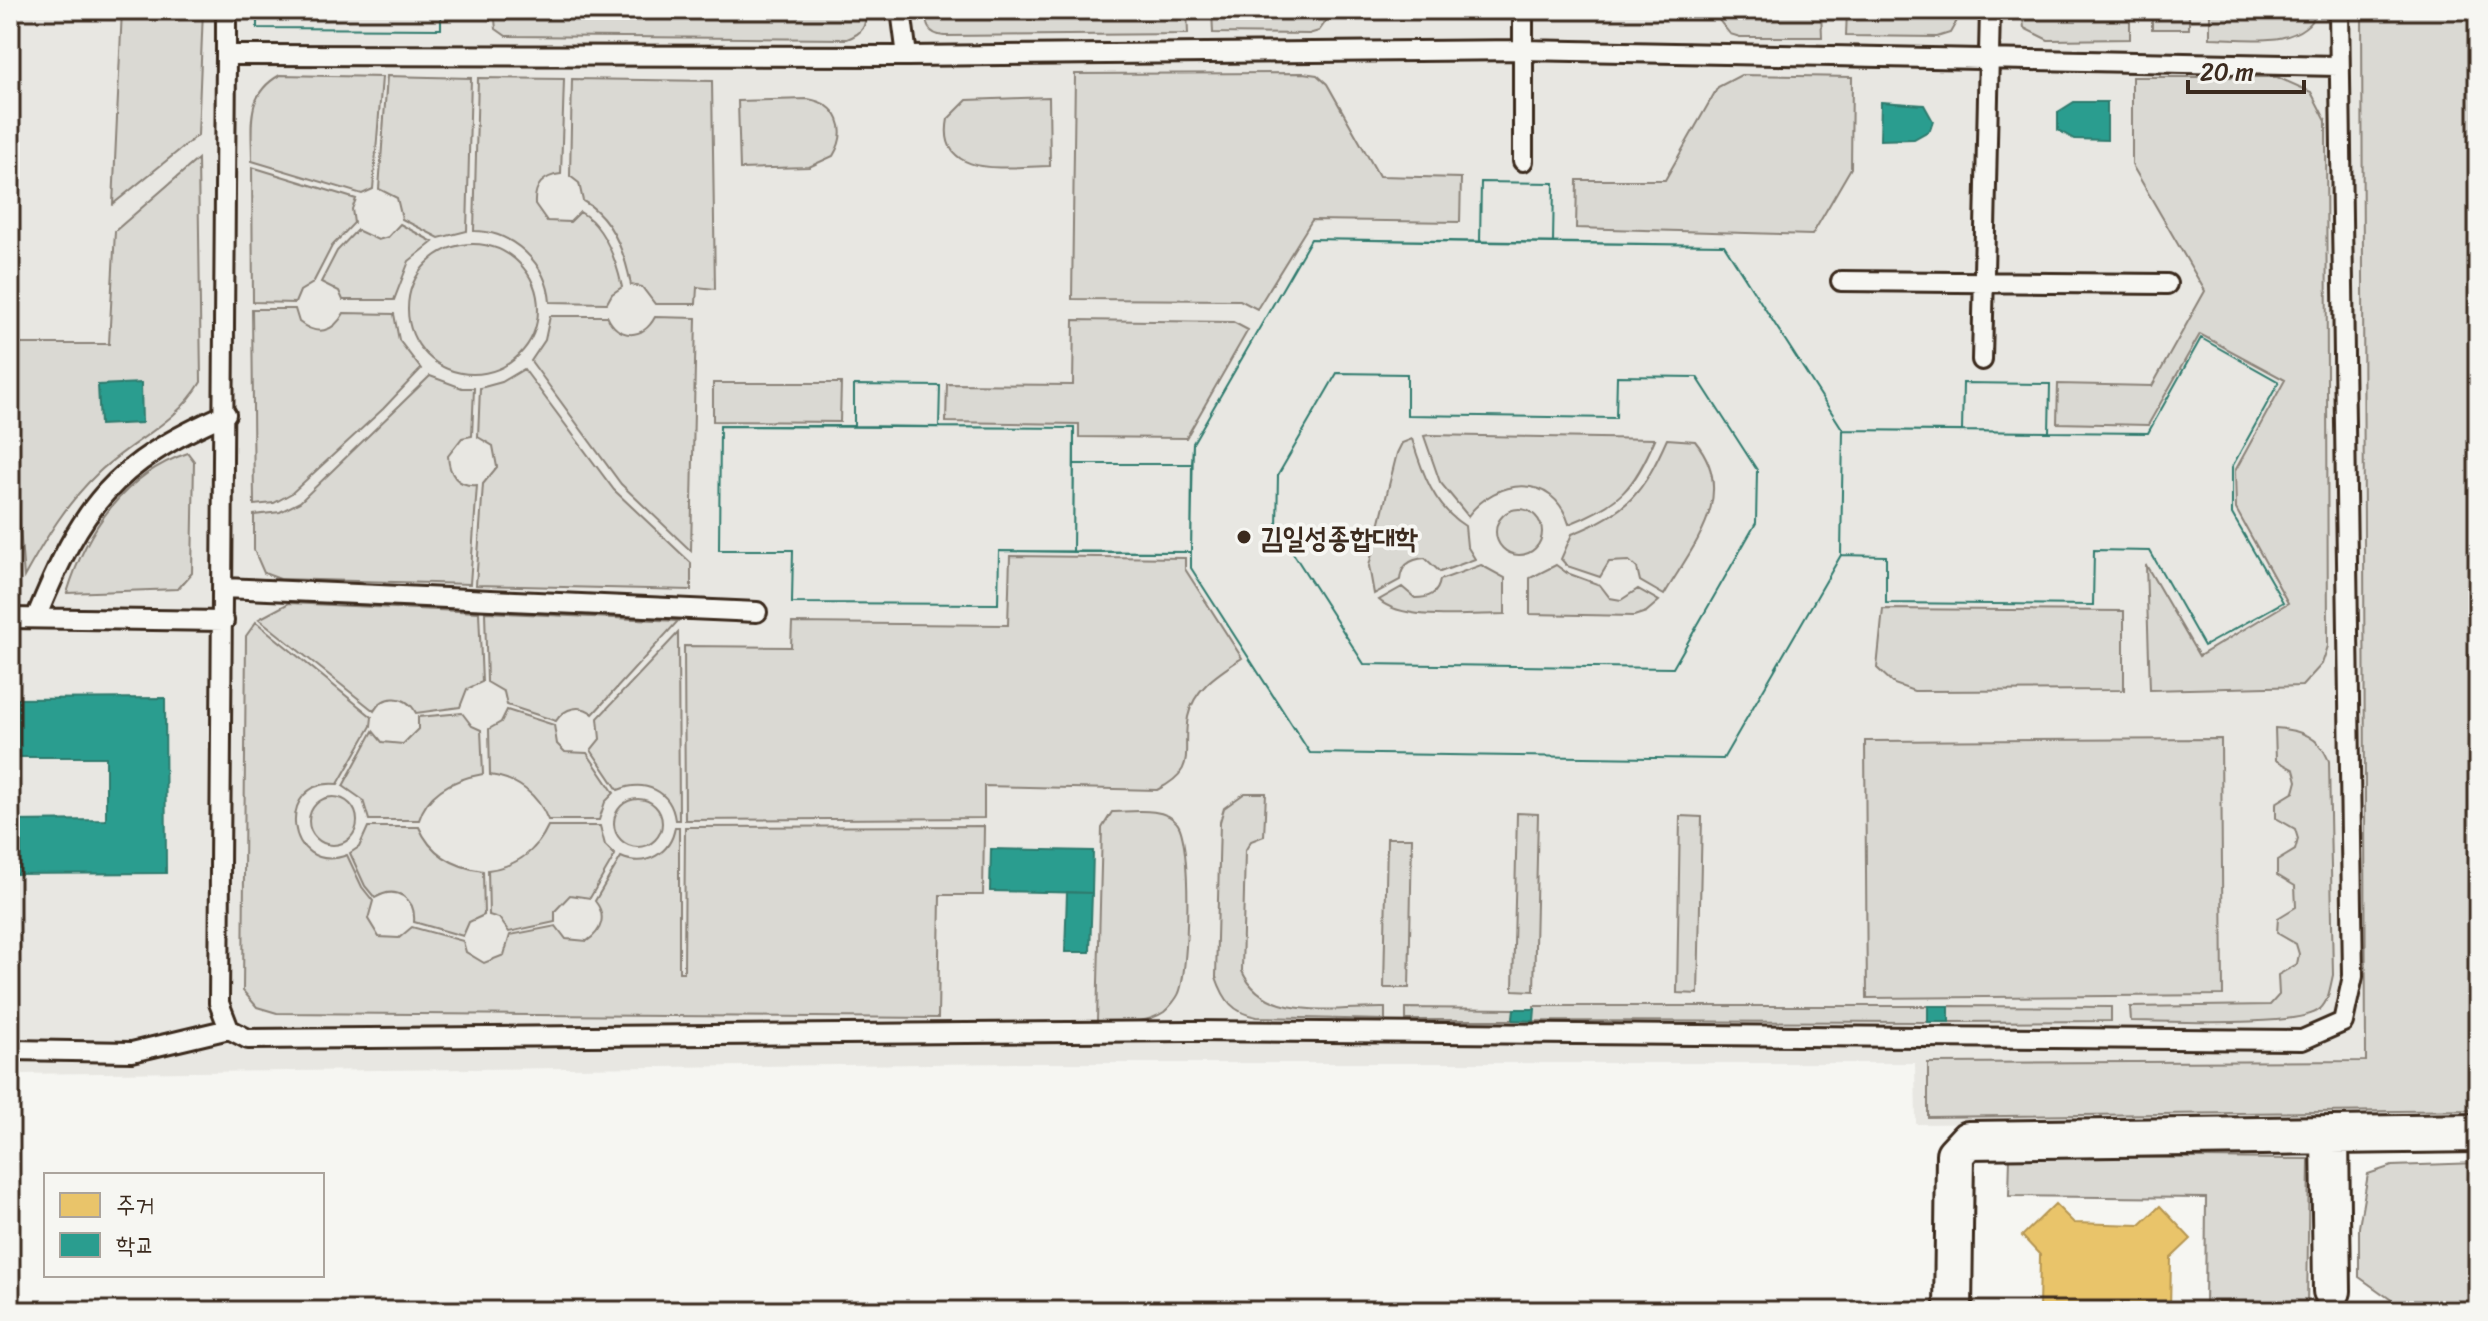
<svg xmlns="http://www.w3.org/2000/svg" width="2488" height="1321" font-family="Sriracha,'Poor Story',sans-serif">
	<rect width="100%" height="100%" fill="#f6f6f2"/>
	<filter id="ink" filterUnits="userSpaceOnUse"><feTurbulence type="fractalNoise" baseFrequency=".0125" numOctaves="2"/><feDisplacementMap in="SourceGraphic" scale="16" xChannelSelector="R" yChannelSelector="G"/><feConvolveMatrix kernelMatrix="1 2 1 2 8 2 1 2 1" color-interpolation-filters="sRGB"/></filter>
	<g filter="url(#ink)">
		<path fill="#e8e7e2" d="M10,10H2478V1118L1916,1124L1915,1063H1017L10,1074Z"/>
		<path fill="#dad9d3" stroke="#8a8278" stroke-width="2" d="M122,10H203L198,135L113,204Z
			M494,10H866C866,27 863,33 847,39L506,36L496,29Z
			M925,10H1187L1188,34L944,36C928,34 926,26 925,10Z
			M1212,10H1334L1319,31L1309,34L1213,33Z
			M1711,10H1821L1822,37H1740L1730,34Z
			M1847,10H1963L1950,33L1937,37L1846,36Z
			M2022,10H2130V39L2048,40L2024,28Z
			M2152,10H2189V29H2152Z
			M2210,10H2318C2302,50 2245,38 2210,38Z
			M2362,10H2478V1110L1928,1117V1063L2366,1061Z
			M1303,73L1317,75L1327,84L1379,176L1461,178L1460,222L1312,220L1257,309L1240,300L1072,299L1075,74Z
			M280,75L382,77L373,189L362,194L252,161C252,125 245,94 280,75Z
			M1741,75L1852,77L1851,168L1812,235L1576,228L1577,180H1665L1718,87Z
			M387,76L471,78L467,231L439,238L402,219L397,198L379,189Z
			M2132,77H2277L2311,92L2326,121L2328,646L2322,664L2302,686L2150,690L2146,565L2199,656L2288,603L2236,509L2235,471L2285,380L2200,334L2148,425L2057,423L2058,384L2152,386L2205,291L2132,165Z
			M478,78L564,79L561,174C543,176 534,185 535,204L547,221L570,222L580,212C605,226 616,260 622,287L612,294L607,303L550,302C547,264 513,231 474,231Z
			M572,79L712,81L715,289L697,287L696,304H655L642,287L631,285C625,254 612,217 583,201L579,183L570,176Z
			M1049,97L1050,166C1012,166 936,181 948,119L967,100Z
			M808,99C839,104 849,130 833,156L809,167L740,169L738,101Z
			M198,159L201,382C177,423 133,440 99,472C67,502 45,539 24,577L10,404V344H109L115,231Z
			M252,167L356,199L352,209L354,223L332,246L313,283L300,291L295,303L253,302Z
			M400,224L433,242L409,261L394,300H343L339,291L321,282L337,251L357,230L378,240L388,237Z
			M408 309a65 65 0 1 1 130 0a65 65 0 1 1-130 0Z
			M252,309H295L299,322C317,336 333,333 344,313L394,314L399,340L421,369L383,409L292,493L274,503L254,505Z
			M550,316H607C618,340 643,340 655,317L696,318L691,551L621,484L531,361L545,340Z
			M1074,320L1233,322L1248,330L1186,438L1079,437V424L946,422L947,384L1073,385Z
			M524,369L614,490L691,563V590L476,585L483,484L497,467L493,446L478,437L480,388L502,382Z
			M430,376L462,388H474L472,436L462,438L448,456C449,474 457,487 477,485L470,584L280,579L264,573L254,550V515L280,512L300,502Z
			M713,383H841L840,422L713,421Z
			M1424,436L1429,435L1655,439C1634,488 1620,504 1569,524C1553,472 1496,478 1468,516L1440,482Z
			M1412,439C1422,472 1434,507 1465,526L1467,546L1475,559L1440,572L1425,558C1411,559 1401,565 1400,580L1374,594L1369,566L1397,453L1402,443Z
			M1667,439L1695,441C1739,495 1693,545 1664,595L1640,581L1637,568L1629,561L1609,562L1600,577L1567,566L1561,559L1572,534C1628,512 1643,493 1667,439Z
			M188,453L194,461L192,573L178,589L67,593C86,531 124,474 188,453Z
			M1496 532a23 23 0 1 1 46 0a23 23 0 1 1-46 0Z
			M1010,556L1185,558V569L1242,658C1219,673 1194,688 1188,717C1181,754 1199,769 1157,790L984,786V818L685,820L684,646L791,647L792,623L1008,625Z
			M1481,565L1505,578V614C1472,614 1403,622 1379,600L1402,587L1415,598C1429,598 1438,594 1440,580Z
			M1556,565L1567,573L1600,585L1610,598L1621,600L1638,589L1659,601L1646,612L1634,616L1530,614V578Z
			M289,603L479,612L482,682L467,689L460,707L416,713C407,695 384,693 374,711L259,619Z
			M1883,609L2124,611V690L1914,691L1894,684L1877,668Z
			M485,612L678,621L593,714C581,704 565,707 556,721L507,705L504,692L487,682Z
			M256,622L372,717L371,726L338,784C274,777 285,878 347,855L362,887L373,901L368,919L379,937L399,938L412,927L463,941L466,952L484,963L504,955L510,935L556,926L566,939L587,941C602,931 607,916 595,901L621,857C646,868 671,853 675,827H679V972H684L685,827L984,826L983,895H940L938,1018L277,1013L257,1007L243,991L246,636Z
			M678,633L679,820H675C671,790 644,779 618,790L591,750L600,739L598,718Z
			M507,710L554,725L557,744L565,752L587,753L614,793L605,802L599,820H548C538,794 517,779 490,775L489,729L501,722Z
			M462,713L472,726L481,730L483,774C454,779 428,791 419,820H369L363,800L343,786L373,731L382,742L403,744L418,729V717Z
			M2275,728C2301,730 2319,736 2329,761L2333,975C2330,987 2329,1001 2320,1009C2299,1028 2165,1021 2131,1021L2130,1007L2270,1005L2279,995L2278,975L2297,964L2299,954L2296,944L2277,933L2278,918L2296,907L2295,886L2277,875V861L2295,850L2298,839L2295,829L2276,818V803L2294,792L2297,781L2294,770L2276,760Z
			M2221,739L2223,995L1867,998L1865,741Z
			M1245,793H1266L1264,836L1251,841L1245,851L1242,971C1265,1023 1338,1007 1385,1008V1020L1257,1017C1233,1013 1224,1000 1216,977L1220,822L1224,808Z
			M309 821a24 24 0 1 1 48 0a24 24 0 1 1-48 0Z
			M614 823a24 24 0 1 1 48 0a24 24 0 1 1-48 0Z
			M1112,812C1131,812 1164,806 1177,823C1192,841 1189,970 1179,993C1177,998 1169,1008 1164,1012C1145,1025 1119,1021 1097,1021L1102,828Z
			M1517,813L1538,814L1534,991L1513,990Z
			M1680,816L1702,817L1698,994L1677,993Z
			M548,826H600L605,845L615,855L590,898L570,895L555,911V922L509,932L499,918L489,915L488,870C517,866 536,852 548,826Z
			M368,827H419C431,855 454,867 483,871L484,915L469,922L463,936L414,922C416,898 396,885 375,898L365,886L350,853L359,847Z
			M1387,838H1412L1409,988H1384Z
			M1534,1006H1928V1022L1534,1021Z
			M1949,1006L2111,1007V1021L1949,1022Z
			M1406,1008L1514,1009L1513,1020H1406Z
			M2010,1156L2309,1159L2307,1311L2205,1310L2206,1198L2009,1196Z
			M2478,1163V1311H2407L2359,1277V1227L2368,1174L2392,1166Z"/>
		<path fill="#e9c46a" stroke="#b59653" stroke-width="2" d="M2055,1204L2074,1223L2140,1225L2160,1206L2191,1239L2171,1258L2170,1311H2039L2040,1255L2022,1236Z"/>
		<path fill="#2a9d8f" stroke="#2f7a6d" stroke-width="2" fill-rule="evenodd" d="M257,10H441V29L257,28Z
			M257,10H441V29L257,28Z
			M1881,102L1924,105L1933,121L1930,130L1914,139L1880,140Z
			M2074,102H2107V140L2074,139L2058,130V112Z
			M1481,182L1554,183L1553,243L1724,245L1843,430L1962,431L1963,383L2050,384L2049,432L2148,433L2201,338L2279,382L2232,467V514L2283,602L2204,646L2150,551L2094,550L2093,605L1886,603V556L1841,555L1723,759L1310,753L1191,568V552L999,551L998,604L792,603L793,550H719L720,426H854V385L940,386L939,427L1074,428V464H1192L1193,443L1311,239L1480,242ZM1337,373L1407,374V415L1616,418L1617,376L1697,377L1757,470L1756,523L1673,668L1364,664L1277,528L1278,475Z
			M1481,182L1554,183L1553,243L1480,242Z
			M1311,239L1724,245L1843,430L1841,555L1723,759L1310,753L1191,568V552L1193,443ZM1337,373L1407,374V415L1616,418L1617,376L1697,377L1757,470L1756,523L1673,668L1364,664L1277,528L1278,475Z
			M2201,338L2279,382L2232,467V514L2283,602L2204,646L2150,551L2094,550L2093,605L1886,603V556L1841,555L1843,430L2148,433Z
			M141,383L142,423L100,425L98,385Z
			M1963,383L2050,384L2049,432L1962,431Z
			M854,385L940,386L939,427L854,426Z
			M720,426L1074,428L1073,552L999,551L998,604L792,603L793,550H719Z
			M1074,464H1192L1191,552H1073Z
			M165,698L166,873L10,874V821L106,820V757H10V699Z
			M991,849L1093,851L1092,893L990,891Z
			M1067,892L1092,893L1090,952H1065Z
			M1928,1006H1949V1022H1928Z
			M1514,1009H1535L1534,1021L1513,1020Z"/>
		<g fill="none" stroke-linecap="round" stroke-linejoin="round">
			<g stroke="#3b2a1e" stroke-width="24">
				<path id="lane" d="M226,10V55L907,56L901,10
					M226,55L219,1003L229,1029L248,1039L1192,1031L2302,1040L2343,1022L2353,976L2339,10
					M907,56L1522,50L2338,66
					M1523,161V10
					M1841,281L2167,284
					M1982,360L1990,10
					M224,588L757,612
					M10,618L224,621
					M36,618C82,505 113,464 226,414
					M10,1050L132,1052L229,1029"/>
			</g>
			<g stroke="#3b2a1e" stroke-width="42">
				<path id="street" d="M2330,1135L2332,1291
					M1953,1311L1955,1154L1968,1140L2478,1133"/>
			</g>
			<use href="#lane" stroke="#f6f6f2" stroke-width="18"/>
			<use href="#street" stroke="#f6f6f2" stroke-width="36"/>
		</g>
	</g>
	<circle fill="#3b2a1e" stroke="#f6f6f2" stroke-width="3" cx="1244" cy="537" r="8"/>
	<g text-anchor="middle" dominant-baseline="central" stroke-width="8" stroke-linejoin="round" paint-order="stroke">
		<g font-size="28" font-weight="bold" fill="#3b2a1e" stroke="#f6f6f2" text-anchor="start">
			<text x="1260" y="537">김일성종합대학</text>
		</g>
	</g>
	<rect width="2488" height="1321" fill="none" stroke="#f6f6f2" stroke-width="40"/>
	<rect x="20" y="20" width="2448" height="1281" fill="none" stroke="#3b2a1e" stroke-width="3" filter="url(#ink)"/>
	<rect x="44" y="1173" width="280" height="104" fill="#f6f6f2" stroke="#aba49d" stroke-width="2"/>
	<rect x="60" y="1193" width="40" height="24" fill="#e9c46a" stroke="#aba49d" stroke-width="2"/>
	<text x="116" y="1213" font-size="24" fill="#3b2a1e">주거</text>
	<rect x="60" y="1233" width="40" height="24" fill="#2a9d8f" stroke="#aba49d" stroke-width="2"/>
	<text x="116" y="1253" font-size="24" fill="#3b2a1e">학교</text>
	<path d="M2188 80v12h116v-12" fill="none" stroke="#3b2a1e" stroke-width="4"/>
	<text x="2200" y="80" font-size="24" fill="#3b2a1e" stroke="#f6f6f2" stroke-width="6" paint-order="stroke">20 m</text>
</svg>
